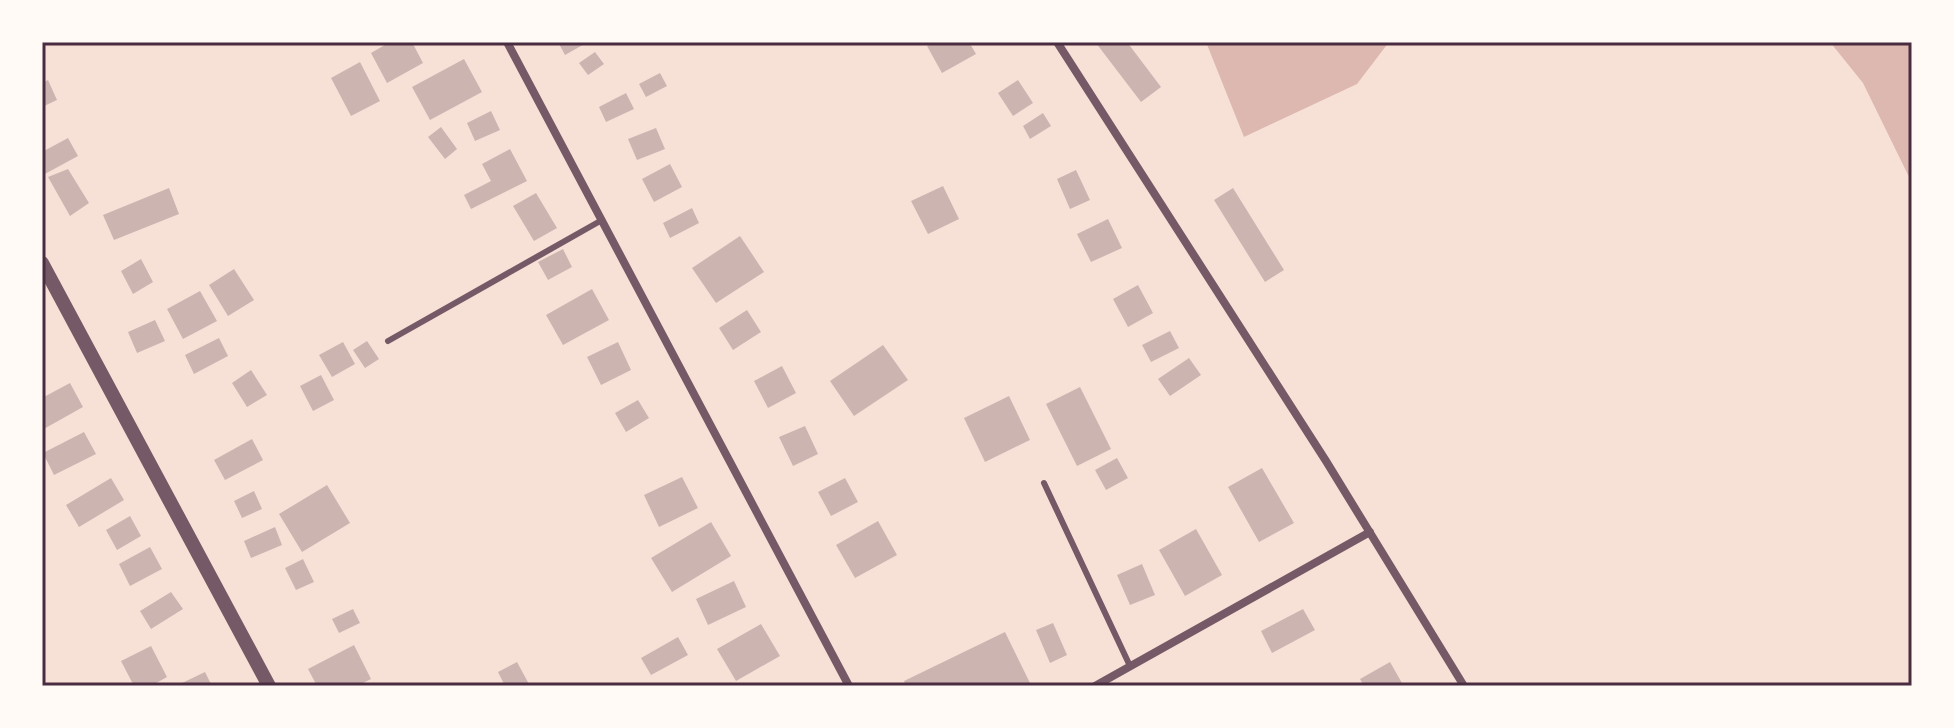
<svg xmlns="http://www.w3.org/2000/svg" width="1954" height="728" font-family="'Source Sans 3',sans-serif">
	<rect width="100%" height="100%" fill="#f7e1d7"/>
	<path fill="#dcb8b0" d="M1206,42H1389L1357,84L1244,137Z
		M1830,42H1912V183L1863,83Z"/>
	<path fill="#ccb4b1" d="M390,42H412L423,63L387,83L371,53Z
		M558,42H588L565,55Z
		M935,42H969L976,54L942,73L927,46Z
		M1098,42H1127L1161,87L1141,102L1096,43Z
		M595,52L604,64L588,75L579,63Z
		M464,59L482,92L430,120L412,87Z
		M360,62L380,101L351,116L331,78Z
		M660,73L667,86L646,97L639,84Z
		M48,80L57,100L42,107V83Z
		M1018,80L1033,103L1013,116L998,93Z
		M626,93L634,109L606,122L599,107Z
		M491,111L500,130L475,141L467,123Z
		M1043,113L1051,126L1030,139L1023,126Z
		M441,127L457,149L445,159L428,137Z
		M656,128L665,149L637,160L628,139Z
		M68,138L78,156L43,175L42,152Z
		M510,149L527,181L471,209L464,195L491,181L482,164Z
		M670,164L682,187L654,202L642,179Z
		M68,169L89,203L70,216L48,177Z
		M1076,170L1090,200L1070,209L1057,179Z
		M943,186L959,219L928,234L911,201Z
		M169,188L179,214L114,240L103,215Z
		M1233,188L1284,270L1265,282L1214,200Z
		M536,193L557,228L534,241L513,206Z
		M692,208L699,223L670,238L663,223Z
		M1108,219L1122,248L1091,262L1077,234Z
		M740,236L764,272L716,303L692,268Z
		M563,249L572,267L548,280L538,262Z
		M141,259L153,282L133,294L121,271Z
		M234,269L254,300L228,316L209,285Z
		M1138,285L1153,313L1128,327L1113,299Z
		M592,289L609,320L563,345L546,315Z
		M200,291L217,321L183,339L167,309Z
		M747,310L761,332L733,350L719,328Z
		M155,320L165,341L137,353L128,332Z
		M1170,331L1179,348L1151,362L1142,345Z
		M219,338L228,356L194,374L185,355Z
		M367,341L379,359L365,368L353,350Z
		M343,342L355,364L332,377L319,355Z
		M618,342L631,370L601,385L587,357Z
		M883,345L908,380L854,416L830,381Z
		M1189,358L1201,375L1170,396L1158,379Z
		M782,366L796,393L768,408L754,381Z
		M251,370L267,395L247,407L232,383Z
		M321,375L334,400L313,411L300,386Z
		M70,383L83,407L42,430V398Z
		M1080,387L1111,449L1077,466L1046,404Z
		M1009,396L1030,440L985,462L964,418Z
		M638,400L649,418L626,432L615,413Z
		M805,426L818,454L793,466L779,437Z
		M84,432L96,454L54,475L43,453Z
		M252,439L263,460L225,480L214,460Z
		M1117,458L1128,478L1106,490L1095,470Z
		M1262,468L1294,523L1259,542L1228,487Z
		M682,477L698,508L659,527L644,495Z
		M111,478L124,500L79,527L66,505Z
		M845,478L858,502L831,516L818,492Z
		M327,485L350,523L302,552L279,514Z
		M254,491L262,509L242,518L234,501Z
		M130,516L141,536L117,550L106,530Z
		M878,521L897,555L855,578L836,545Z
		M711,522L731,556L672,592L651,558Z
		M275,527L282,545L251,558L244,541Z
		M1196,529L1222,575L1185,596L1159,550Z
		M150,547L162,569L130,586L119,564Z
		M303,559L314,582L296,590L285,568Z
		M1142,564L1155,595L1130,605L1117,575Z
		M734,581L746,607L708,625L696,599Z
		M171,592L183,609L151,629L140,611Z
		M353,609L360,623L339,633L332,619Z
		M1303,609L1315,630L1272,653L1261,631Z
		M1053,623L1067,655L1050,663L1036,630Z
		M761,624L780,656L736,681L717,649Z
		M1005,632L1031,685L906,686L904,681Z
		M678,637L688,655L651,675L641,658Z
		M354,645L371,679L357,686H317L308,669Z
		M151,646L167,677L151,686H134L121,661Z
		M517,662L530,686H505L498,672Z
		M1390,662L1402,683L1396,686H1364L1360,679Z
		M205,672L212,686H181L180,684Z"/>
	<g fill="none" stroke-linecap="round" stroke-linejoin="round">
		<path stroke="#755966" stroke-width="6" d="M388,341L602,220
			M1044,483L1130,666"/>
		<path stroke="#755966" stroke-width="8" d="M507,42L849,686
			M1057,42L1326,461L1464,686
			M1095,686L1370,532"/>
		<path stroke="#755966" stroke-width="14" d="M42,263L269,686"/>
	</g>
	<rect width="1954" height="728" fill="none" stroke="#fffaf5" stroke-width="88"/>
	<rect x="44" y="44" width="1866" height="640" fill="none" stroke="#4a2c40" stroke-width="3"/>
</svg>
